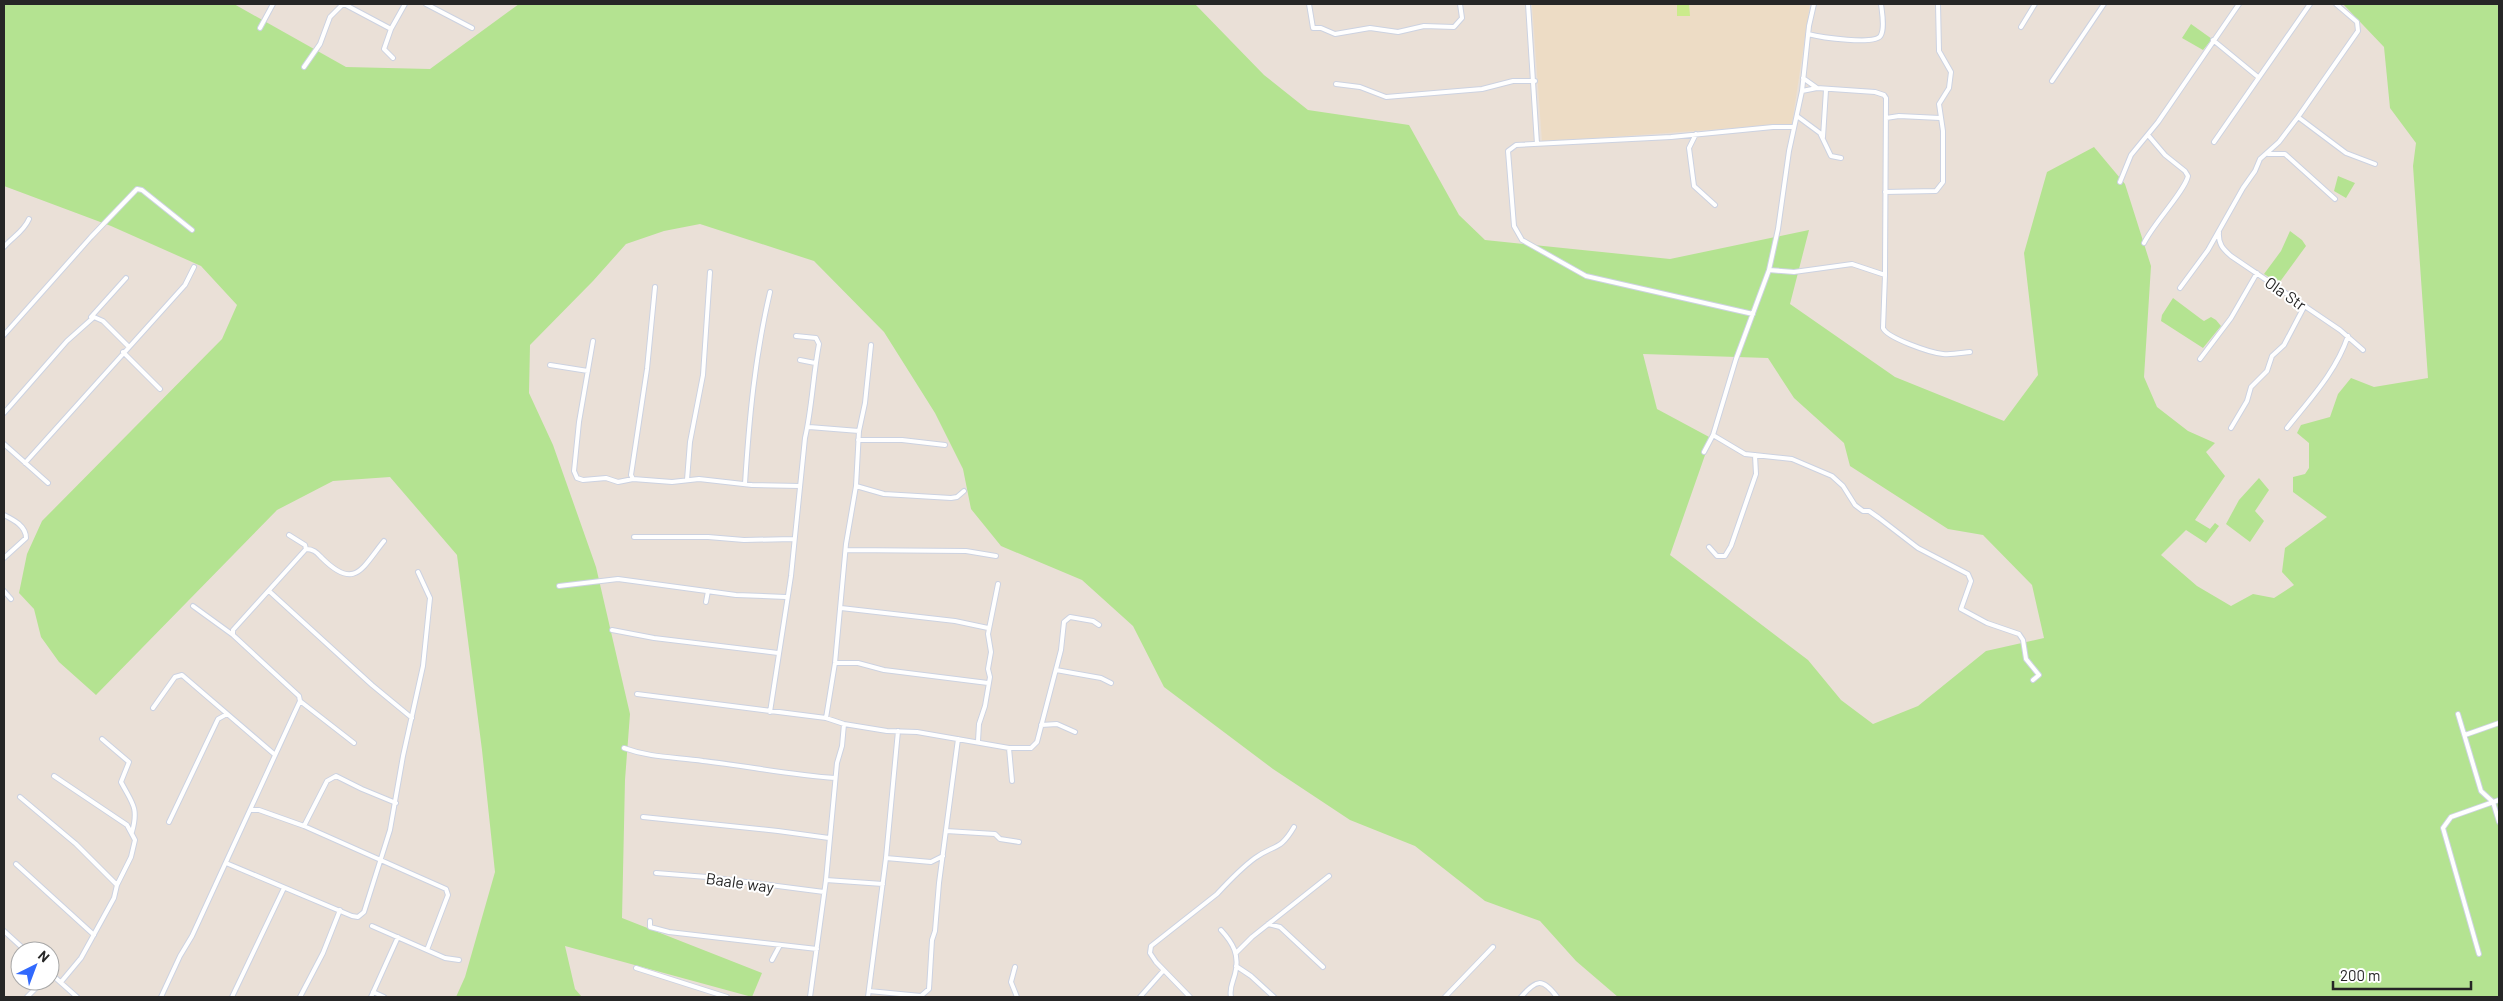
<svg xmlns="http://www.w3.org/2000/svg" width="2503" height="1001" font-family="Barlow,sans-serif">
	<rect width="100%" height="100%" fill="#eae0d7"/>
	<path fill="#eddcc5" d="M1532,4H1810L1792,124L1542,142Z"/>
	<path fill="#b4e391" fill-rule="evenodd" d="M4,4H234L346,67L430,69L519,4H1195L1264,75L1308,110L1409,125L1459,215L1485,240L1670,259L1809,230L1790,304L1895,377L2004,421L2038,375L2024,253L2047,172L2094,147L2125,184L2151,266L2144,377L2157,407L2188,431L2215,443L2206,452L2225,476L2195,520L2210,529L2215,523L2219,526L2206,543L2186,530L2161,555L2197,586L2231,606L2253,594L2274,598L2294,585L2282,572L2285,548L2327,517L2293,492V477L2305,474L2309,468V443L2297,433L2301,425L2330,417L2338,394L2351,378L2374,387L2428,378L2413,166L2416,143L2390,108L2384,47L2343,4H2499V997H1618L1576,961L1540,921L1485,901L1415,846L1350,820L1273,769L1164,687L1133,626L1082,580L1001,546L971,509L963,469L935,413L884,332L814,261L700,224L664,231L626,244L593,281L530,345L529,393L553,445L596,567L630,714L625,780L622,918L762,973L752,997L565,946L575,989L582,997H456L465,977L495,872L482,750L457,555L390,477L333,481L277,510L96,695L59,662L41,637L34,609L19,593L27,554L42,521L222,339L237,305L201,266L111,226L4,186ZM1643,354L1768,358L1794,398L1844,443L1850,466L1948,529L1983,535L2032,585L2044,638L1986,651L1918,706L1873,724L1841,700L1808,660L1670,555L1711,438L1657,409Z
		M2191,24L2212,39L2203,50L2182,38Z
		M2338,176L2355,183L2346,198L2334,191Z
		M2290,231L2302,240L2306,246L2279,283L2264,274L2281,251Z
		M2173,298L2201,319L2204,321L2211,317L2216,320L2221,326L2203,348L2161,321L2162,315Z
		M2259,478L2269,490L2255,511L2264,521L2250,542L2226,524L2239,500Z"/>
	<path fill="#cbeb8c" d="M1677,4H1689L1690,16H1677Z"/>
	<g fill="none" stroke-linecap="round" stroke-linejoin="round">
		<g stroke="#ccd2e1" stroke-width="6">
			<path id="street" d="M344,4L391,29
				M426,4L472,28
				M1309,4L1313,28H1321L1335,34L1370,28L1398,32L1424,26L1454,27L1462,18L1460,4
				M1528,4L1537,144
				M2021,27L2035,4
				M260,28L273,4
				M1808,34C1819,37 1877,46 1881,35C1885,27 1882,13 1881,4
				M2213,40L2258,77
				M393,58L384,49L391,29L405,4
				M304,67L320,44L330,17L343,4
				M1803,78L1817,88
				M2052,81L2104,4
				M1336,84L1360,87L1386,97L1482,89L1513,81H1535
				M1802,91L1817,88L1875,92L1884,95L1886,98L1885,275L1883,328C1887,338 1931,353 1943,354C1951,355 1961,353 1970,352
				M1797,116L1820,133L1831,156L1841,158
				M2298,117L2346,153L2375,164
				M1886,118L1899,116L1940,118
				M1696,134L1689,148L1694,186L1715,205
				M1823,137L1826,90
				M2214,142L2310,4
				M2268,154H2285L2335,199
				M2120,182L2131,155L2158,122L2239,4
				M1885,192L1936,191L1943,182V131L1939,104L1949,88L1951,72L1939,51L1938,4
				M2219,232C2218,244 2223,249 2231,256L2340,330L2363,350
				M2144,243C2153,224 2185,191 2188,176L2185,171L2165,155L2148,135
				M4,247C13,237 24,231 29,219
				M1769,270L1794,272L1852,264L1885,275
				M2180,288L2208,250L2243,188L2255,171L2260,159L2279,142L2298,117L2358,31L2357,22L2336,4
				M1753,314L1586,276L1522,240L1514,226L1508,151L1516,145L1671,137L1773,127H1794
				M91,317L126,278
				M4,335L91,237L137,189L142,190L192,230
				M593,341L579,422L574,471L577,478L583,480L606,478L618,482L633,479L672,482L699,479L752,485L800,486
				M123,352L160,389
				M2200,359L2231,318L2257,273
				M800,360L815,363
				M550,365L588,371
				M4,413L67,341L94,317L103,321L128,346
				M809,427L859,431
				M2231,428L2247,401L2251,387L2267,371L2272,356L2284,345L2304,307
				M2287,428C2310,399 2336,372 2348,336
				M1713,435L1745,454L1792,459L1832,476L1843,486L1855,505L1863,511H1869L1879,518L1918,548L1968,574L1971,581L1961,609L1987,623L2019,634L2023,640L2026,659L2039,675L2033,680
				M858,440H902L945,445
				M4,444L48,483
				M1704,452L1713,435L1736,359L1769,270L1778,229L1789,151L1802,91L1809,26L1814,4
				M25,463L185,285L194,267
				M633,479L631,475L647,369L655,287
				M687,480L690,442L703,375L710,272
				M745,484C749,420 755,355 770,292
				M856,486L884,494L951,498L957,497L964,491
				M4,515C14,520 26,526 26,538L4,558
				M634,537H708L744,540L793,539
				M1709,547L1717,556H1725L1731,546L1756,474L1755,455
				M306,549C314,549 317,553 322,558C355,591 362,568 384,541
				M846,550L966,551L996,556
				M559,586L618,579L736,595L786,597
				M4,591L11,599
				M269,591L372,685L412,718
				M706,602L708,591
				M193,606L233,635
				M841,608L955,621L988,628
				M612,630L654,638L778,653
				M835,663H858L884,670L988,683
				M1056,670L1101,678L1111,683
				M637,694L826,718L844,724L887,731L917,732L1009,748H1031L1037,742L1061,650L1064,622L1070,617L1093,621L1099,625
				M300,701L354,743
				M153,708L175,677L182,675L274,754
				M770,712L791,576L805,438C812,408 813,375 819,344L816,338L796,336
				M2458,714L2481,791L2493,802L2499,822
				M826,718L835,663L846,544L856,486L859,431L865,403L871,345
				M1041,725L1057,724L1075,732
				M2465,735L2499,723
				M102,739L129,762L121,782C132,803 139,807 132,832
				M978,741L979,724L985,706L990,677L988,669L991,652L988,634L998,584
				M624,748C651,758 676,757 703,761C747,766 791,775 835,778
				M1009,748L1012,781
				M54,776L127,825L135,840L131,857L117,885L114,898L81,958L61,982
				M20,797L76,844L117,885
				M250,810H259L304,826L446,889L448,895L427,950
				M643,817L778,831L829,838
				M169,822L218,719L227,714
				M304,826L327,781L336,776L362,789L396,803
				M946,831L995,834L1000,839L1019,842
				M886,858L931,862L943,856
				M226,863L352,916L358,917L364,912L390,830L403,756L423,666L430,598L418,572
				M16,864L94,935
				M656,873L707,877L824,892
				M826,880L883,884
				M650,921V927L669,932L817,949
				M1268,924L1280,927L1323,967
				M372,926L445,958L459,960
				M1221,930C1233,943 1240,955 1235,974C1233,982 1229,988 1231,997
				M4,931L26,951
				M1236,953L1252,937L1329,876
				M2479,954L2443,828L2451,817L2499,800
				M772,960L780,945
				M1236,966L1251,976L1274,997
				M1015,967L1011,982L1017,997
				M636,968L727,997
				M50,973L77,997
				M869,991L921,996L929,989L932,940L935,931L939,883L958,739
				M373,992L384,997
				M27,997L43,981
				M161,997L180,956L192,936L300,701L299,696L233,635V630L306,549L305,545L289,535
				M232,997L284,888
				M300,997L323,953L340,910
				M371,997L398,937
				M810,997L826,880L837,763L842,746L844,724
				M868,997L886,858L898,731
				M1140,997L1163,971
				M1190,997L1156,962L1150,953L1151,946L1217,894C1229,881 1240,869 1255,858C1275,844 1280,851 1294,827
				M1445,997L1493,947
				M1521,997C1536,980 1542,977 1557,997"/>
		</g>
		<use href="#street" stroke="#fff" stroke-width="4"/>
	</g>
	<g text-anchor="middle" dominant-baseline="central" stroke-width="4" stroke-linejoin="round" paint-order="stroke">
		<g font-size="16" fill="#262626" stroke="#fff">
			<text transform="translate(2286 293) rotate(35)">Ola Str</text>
			<text transform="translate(740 882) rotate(8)">Baale way</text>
		</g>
	</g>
	<rect width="2503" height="1001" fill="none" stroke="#262626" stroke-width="10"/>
	<g transform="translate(35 966) rotate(42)"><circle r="24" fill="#ffffff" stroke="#a8a8a8"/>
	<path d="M0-4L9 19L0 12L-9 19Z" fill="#3169fd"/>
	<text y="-8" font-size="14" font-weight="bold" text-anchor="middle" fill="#262626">N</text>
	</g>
	<path d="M2333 981v8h138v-8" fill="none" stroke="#262626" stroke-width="2.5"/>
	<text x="2340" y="981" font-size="15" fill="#262626" stroke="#ffffff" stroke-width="4" paint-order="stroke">200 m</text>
</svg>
